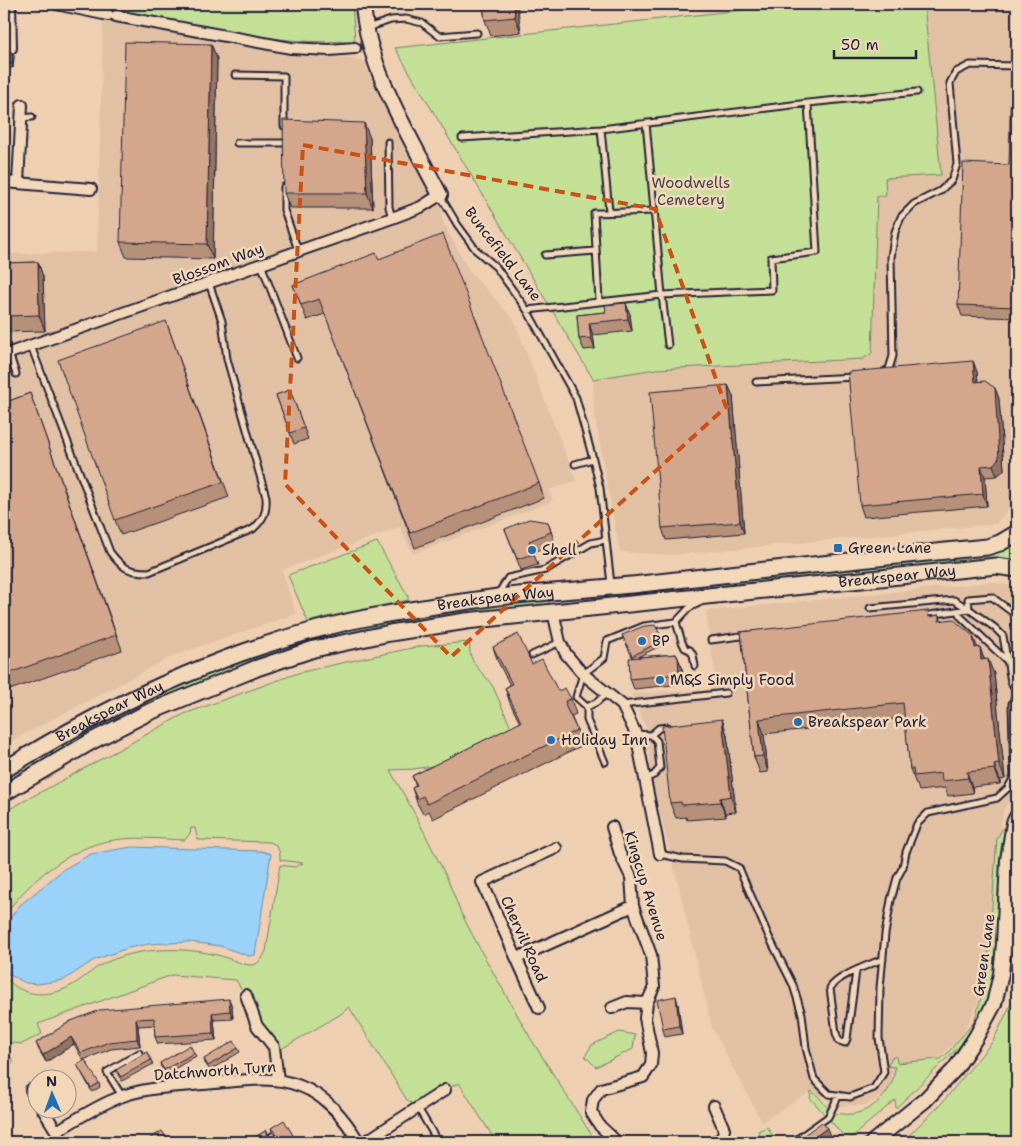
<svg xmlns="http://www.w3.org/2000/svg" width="1021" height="1146" font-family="'Shantell Sans',sans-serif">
	<rect width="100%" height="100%" fill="#eecfb1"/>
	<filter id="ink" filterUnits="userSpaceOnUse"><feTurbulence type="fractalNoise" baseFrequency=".02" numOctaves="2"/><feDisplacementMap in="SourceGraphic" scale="10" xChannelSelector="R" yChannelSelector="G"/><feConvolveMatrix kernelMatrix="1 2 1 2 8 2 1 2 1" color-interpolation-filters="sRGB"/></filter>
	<g filter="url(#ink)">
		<path fill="#e2c0a4" d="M924,4H1017V499L996,524L674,555L620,552L594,413L593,379L656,369L872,353L877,196L885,178L941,174Z
			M103,20L365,61L380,100L440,195L442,220L468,269L514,320L576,481L549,490L553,501L413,554L400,527L282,570L296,614L175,655L4,745V254L97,252Z
			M993,582L1017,587V789L1003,811L995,875L990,952L977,1005L961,1037L926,1069L866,1105L839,1106L811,1091L762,1122L712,1028L676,875L653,786L646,727L631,694L707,690L716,682L706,611Z"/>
		<path fill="#c4df96" stroke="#738068" d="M93,4H352L355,40C312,45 268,38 225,31C181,23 137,14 93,4Z
			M797,4H924L941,175L885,178L886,196H877L872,353L863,359L656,369L593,379L395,48Z
			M377,542L408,596V600L326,617L308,622L288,575Z
			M1017,542V561L996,559L982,560L981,553L1003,549Z
			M977,553L978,560L589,602L588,596Z
			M549,599V606L300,649L4,787V778C43,752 84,730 126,710C179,685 232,662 288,645C372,619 462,606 549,599Z
			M470,642C467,666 484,670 494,689C501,704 507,719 513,733L444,764L414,769L390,770L416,816L447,878L461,913L481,951L531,1039L596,1142H496L459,1083L445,1090L418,1108L407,1100L349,1007L341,1014L276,1052L245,992L240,987L236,980L172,975L38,1024L42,1034L22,1044L4,1042V975C17,994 40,998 62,990C76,985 88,973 101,965C112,959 128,954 141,952C167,948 191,949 217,955C227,957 239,964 250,965C259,965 262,959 266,951L280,865L295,867L303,863L280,860C280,851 279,846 270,842L198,840L195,828H191L190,833L185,840C160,839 133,836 108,841C70,848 24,884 4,917V812L184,714L298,673L332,665L421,646Z
			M1012,813L1001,957L992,996L979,1027L896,1108L895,1100L846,1142H833L842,1134L810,1098L811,1091L818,1096L832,1113C839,1113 846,1115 852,1114C874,1111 895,1090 895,1067L888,1066L891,1058L896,1056L897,1063L940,1059L947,1054L974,1022L987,977L997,838Z
			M1017,893V1142H902L941,1104L993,1041L1014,998Z
			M619,1032L635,1035L633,1049L596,1067L585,1056L592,1045Z
			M4,1047L14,1062L4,1068Z
			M767,1127L777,1142H763L758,1131Z"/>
		<path fill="#9ad2f9" stroke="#6a8cad" d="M132,847L261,851L271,854L255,955L249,956L220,946L190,942L149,944L128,948L94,960L64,980L38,984L26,983L8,974L4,959V931L8,921L19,906L64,869L91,854Z"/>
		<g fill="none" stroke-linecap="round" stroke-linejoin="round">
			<g stroke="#22223b" stroke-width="9">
				<path id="lane" d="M367,28L391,20L406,19L422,23L439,36L477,33
					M235,75L284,76V126
					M21,118L32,117
					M646,123L662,295L668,345
					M601,129L609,211
					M462,138L601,129L808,103L917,92
					M388,142L389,207L392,218
					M237,143H284
					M284,187V210L298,250
					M441,197L457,224L476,250L496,267L527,310L576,398L593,459L600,488L611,584
					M545,255L595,251
					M261,264L297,358
					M599,301L594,213L654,211
					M527,310L662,295L772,290L771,258L817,252L808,103
					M31,346L110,552C122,568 128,572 149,572L253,529C264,519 267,512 266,497L227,359L222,321L209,283
					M9,353L16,374
					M885,371L889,369L893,356L891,257L895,232L901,217L914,204L940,191L952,180L957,164L950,83L956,72L970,65L1017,66
					M756,382L855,377
					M575,464L593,459
					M498,594L508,578L545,570L591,543L605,540
					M870,608L954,600L969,609
					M969,609L968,599L992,597L1017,616
					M958,611L960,616L1006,660
					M923,616L969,609L995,628L1003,636L1011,682L1017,692
					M676,622L682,642L685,648L690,650L693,655L695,666
					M711,640L748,635
					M532,655L560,642
					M607,693L597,702L587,707L576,697L583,674L604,658L607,641L644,626L676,622L689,608L699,603
					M622,705L726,693
					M587,707V720L605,762
					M636,734L651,735L657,741L660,768L654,775L645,779
					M651,735L659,728L668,727
					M660,854L683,859L725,861L739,868L769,937L793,985L802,1014L806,1048L814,1079L829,1094L850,1097L874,1088L884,1072L879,1038L880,988L885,934L891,900L897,878L903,867L906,852L917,824L928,813L997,798L1008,788L1014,777L1012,704L1017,692
					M856,971L847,1039L845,1043L839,1041L836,1033L830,988C838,975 869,965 883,959
					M122,1096L107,1072L139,1053
					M418,1108L438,1142
					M272,1136L276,1142
					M13,1142H14
					M793,1142L828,1117L839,1095"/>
			</g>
			<g stroke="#22223b" stroke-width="14">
				<path id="street" d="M10,4L11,48
					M56,4L108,15
					M116,16L291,48L329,50L355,48
					M4,182L91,189
					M18,183L22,105
					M4,355L392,218L421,207L440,195
					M553,612L560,642L566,654L583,674L622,705L636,734L660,854
					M612,827L620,854L631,877L633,906L651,955L654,987L647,1003L645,1018L652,1053L651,1065L643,1077L601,1089L593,1100L591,1112L600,1126L617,1142
					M517,958L633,906
					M246,995L257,1026L274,1047L278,1080
					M539,1008L482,882L556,848
					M612,1008L627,1002L647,1003
					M31,1090L38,1101
					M42,1108L63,1142
					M57,1131C77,1119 98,1105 120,1097C146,1087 175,1087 203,1084C234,1082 270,1074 300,1086C327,1096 345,1119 359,1142
					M365,1142L445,1090
					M714,1142L722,1138L724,1129L714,1106"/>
			</g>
			<g stroke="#22223b" stroke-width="18">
				<path id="secondary" d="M363,4C367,68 411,138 440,195
					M873,1142L925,1100L955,1069L976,1037L994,1004L1001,974L1004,944L1008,860L1014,823L1017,817"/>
			</g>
			<g stroke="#22223b" stroke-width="19">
				<g id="primary">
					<path id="s1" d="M4,770C117,699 249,639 381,615C420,608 459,602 498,597C545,592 593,589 641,584C756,571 872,558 987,547L1000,543L1017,533"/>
					<path id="s2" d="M4,793L92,741L147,713L257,668L314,649L390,633L466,621L996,566L1017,569"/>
				</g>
			</g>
			<use href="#lane" stroke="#f2d7b9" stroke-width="5"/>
			<use href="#street" stroke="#f2d7b9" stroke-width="10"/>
			<use href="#secondary" stroke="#f2d7b9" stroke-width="14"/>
			<use href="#primary" stroke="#f2d7b9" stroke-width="15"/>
		</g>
		<path fill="#b69078" stroke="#22223b" d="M483,4H517L521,32L491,36L485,20Z
			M211,44L217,59L213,259L126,257L120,242Z
			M4,52L14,56L13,68L4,67Z
			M1017,79V318L962,316L958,305L1009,165Z
			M370,138L373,208H290L284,193Z
			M379,259L539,483L544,498L415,548L325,314L307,320L293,285Z
			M38,262L43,277L45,331L4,332V263Z
			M606,312L630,314L632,331L593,335L595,349L584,350L579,339L577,315Z
			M166,321L229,497L121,535L115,520Z
			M973,361L977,372L978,382L995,388L999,399L1004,470L997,476L985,477L987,506L864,517L860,505Z
			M728,385L733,396L744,533L666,540L662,528Z
			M290,390L308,439L294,444L276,395Z
			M30,393L122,650L4,692V403Z
			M548,522L555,543L533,552L538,565L521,570L505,529Z
			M939,615L941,620L977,647L994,674L1005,779L1000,780V784L972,787L973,793L948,796L945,788L919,791L917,784H916L910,769L905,718L764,734L768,772L760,773L754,757L741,632Z
			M622,635L663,640L664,644L638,657L676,654L682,667L683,684L634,689L630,679L633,658Z
			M493,647L532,664L558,691L571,699L576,714L571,716L577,730L583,745L433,819L429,811L423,814L417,803L412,788L416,786L412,776L520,723L510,703L505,688L510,685L498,662Z
			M722,719L727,735L736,812L725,813L726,817L687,820L686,817L676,818L670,803Z
			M678,1004L682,1034L665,1037L663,1029Z
			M232,1006L233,1019L214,1020L216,1040L158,1044L155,1037L154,1025L138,1026L140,1046L111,1049L83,1060L74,1044L46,1062L39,1050L36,1043L71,1021Z
			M238,1048L240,1052L210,1070L205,1063L204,1059Z
			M194,1053L196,1056L166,1074L161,1067L160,1063Z
			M151,1060L153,1064L122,1081L116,1070Z
			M77,1065L99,1083L100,1087L92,1092L79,1068Z
			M68,1095L71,1104L68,1106Z
			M271,1128L297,1142H257L255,1137L267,1130L268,1136L271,1141L277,1142L279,1139L272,1132Z
			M167,1139L168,1142H144Z"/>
		<path fill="#947562" stroke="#22223b" d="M514,4H517L521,32L515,17Z
			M211,44L217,59L213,259L207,244Z
			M12,52L14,56L13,68L12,64Z
			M364,123L370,138L373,208L367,193Z
			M38,262L43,277L45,331L39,315Z
			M626,303L630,314L632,331L628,319Z
			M589,323L593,335L595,349L591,338Z
			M973,361L977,372L979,394L975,382Z
			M728,385L733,396L744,533L740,522Z
			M995,388L999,399L1004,470L997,476L993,465Z
			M981,466L985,477L987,506L983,494Z
			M973,636L979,651L975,648Z
			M980,647L985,662L981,660Z
			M676,654L682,667L683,684L679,674Z
			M988,659L994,674L1005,779L999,764Z
			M722,719L727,735L736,812L731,796Z
			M759,719L764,734L768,772L763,756Z
			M994,765L1000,780V784L995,769Z
			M967,772L972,787L973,793L968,778Z
			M720,798L725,813L726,817L720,802Z
			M676,996L678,1004L682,1034L679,1026Z
			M229,999L232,1006L233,1019L230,1011Z
			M212,1013L214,1020L216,1040L213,1033Z
			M136,1019L138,1026L140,1046L137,1039Z
			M71,1037L74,1044L46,1062L43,1055Z
			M827,1128L830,1136L821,1142H808Z"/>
		<path fill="#d4a78c" stroke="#22223b" d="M483,4H514L515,17L485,20Z
			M125,42L211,44L207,244L120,242Z
			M4,52H12V64L4,63Z
			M1011,79H1017V307L958,305L963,163L1009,165Z
			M283,120L364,123L367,193H284Z
			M443,234L539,483L410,533L319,299L301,305L293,285L376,253L379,259Z
			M38,262L39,315L4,316V263Z
			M626,303L628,319L589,323L591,338L579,339L577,315L606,312L605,305Z
			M166,321L223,482L115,520L58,360Z
			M973,361L975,382L985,381L995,388L999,458L993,465L981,466L983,494L860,505L848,372Z
			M728,385L740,522L662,528L650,392Z
			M290,390L304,428L290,433L276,395Z
			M30,393L116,635L4,675V403Z
			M529,519L548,522L551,532L529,541L534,554L517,559L505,529Z
			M928,611L929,617L939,615V621L953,619L973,636L975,648L980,647L981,660L988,659L999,764L994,765L995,769L967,772L968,778L942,781L941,773L914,776L913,769H910L903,703L759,719L763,756L754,757L741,632Z
			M655,625L663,640L632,656L622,635L644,626Z
			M518,634L532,664L542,659L558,691L565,688L571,699L565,701L566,704L565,705L577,730L427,804L423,796L417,799L412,788L417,785L412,776L521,722L505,688L512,684L493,647Z
			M676,654L677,657H678L679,674L630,679L629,658Z
			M722,719L731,796L720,798V802L682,805L681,802L670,803L662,726Z
			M676,996L679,1026L663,1029L657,1000Z
			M229,999L230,1011L212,1013L213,1033L155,1037L154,1018L136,1019L137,1039L109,1042L81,1053L71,1037L43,1055L36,1043L71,1021L100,1010Z
			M234,1041L238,1048L208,1066L204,1059Z
			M190,1045L194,1053L164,1070L160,1063Z
			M147,1052L151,1060L121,1077L116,1070Z
			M85,1060L99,1083L91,1088L77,1065Z
			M54,1073L57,1078H45Z
			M284,1120L297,1142H258L255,1137L267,1130V1134L271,1141L277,1142L279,1140L278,1136L271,1128Z
			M822,1122L827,1128L808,1142H794Z
			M162,1131L167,1139L162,1142H144Z"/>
	</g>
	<path fill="none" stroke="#ca5113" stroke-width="4" stroke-dasharray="10 6" stroke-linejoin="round" d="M303,145L655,209L726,407L451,657L285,484Z"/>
	<g fill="#1f6fb2" stroke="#f2d7b9" stroke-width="2">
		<rect x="833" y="543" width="10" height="10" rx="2.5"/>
		<circle cx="532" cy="550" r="5"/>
		<circle cx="642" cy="641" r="5"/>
		<circle cx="660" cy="680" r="5"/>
		<circle cx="798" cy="722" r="5"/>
		<circle cx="551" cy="740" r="5"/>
	</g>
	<g text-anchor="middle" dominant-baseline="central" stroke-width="5" stroke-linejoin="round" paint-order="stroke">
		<g font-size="15" fill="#42484d" stroke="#f2d7b9">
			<text x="691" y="183">Woodwells<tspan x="691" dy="17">Cemetery</tspan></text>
		</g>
		<g font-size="15" fill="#22223b" stroke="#f2d7b9">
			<text transform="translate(503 254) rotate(52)">Buncefield Lane</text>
			<text transform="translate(218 264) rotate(-20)">Blossom Way</text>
			<text stroke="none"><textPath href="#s2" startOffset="931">Breakspear Way</textPath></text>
			<text stroke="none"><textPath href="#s1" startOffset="526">Breakspear Way</textPath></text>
			<text stroke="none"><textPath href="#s1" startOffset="121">Breakspear Way</textPath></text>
			<text transform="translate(646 886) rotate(73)">Kingcup Avenue</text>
			<text transform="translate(524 939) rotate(66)">Chervil Road</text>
			<text transform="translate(984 955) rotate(-82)">Green Lane</text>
			<text transform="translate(215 1071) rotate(-4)">Datchworth Turn</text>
		</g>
		<g font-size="15" fill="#22223b" stroke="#f2d7b9" text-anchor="start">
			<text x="848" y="548">Green Lane</text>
			<text x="542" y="550">Shell</text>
			<text x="652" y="641">BP</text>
			<text x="670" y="680">M&amp;S Simply Food</text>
			<text x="808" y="722">Breakspear Park</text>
			<text x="561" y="740">Holiday Inn</text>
		</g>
	</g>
	<rect width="1021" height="1146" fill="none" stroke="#f2d7b9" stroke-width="20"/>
	<rect x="10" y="10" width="1001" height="1126" fill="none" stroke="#22223b" stroke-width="2" filter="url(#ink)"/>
	<g transform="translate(52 1094) rotate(358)"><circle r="24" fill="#f2d7b9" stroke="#9f8f87"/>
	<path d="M0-4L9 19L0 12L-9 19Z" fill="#1f6fb2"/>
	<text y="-8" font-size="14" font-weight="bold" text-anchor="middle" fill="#22223b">N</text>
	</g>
	<path d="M834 50v8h82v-8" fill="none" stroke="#22223b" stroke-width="2.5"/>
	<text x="841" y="50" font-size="15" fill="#22223b" stroke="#f2d7b9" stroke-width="4" paint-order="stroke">50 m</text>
</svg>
